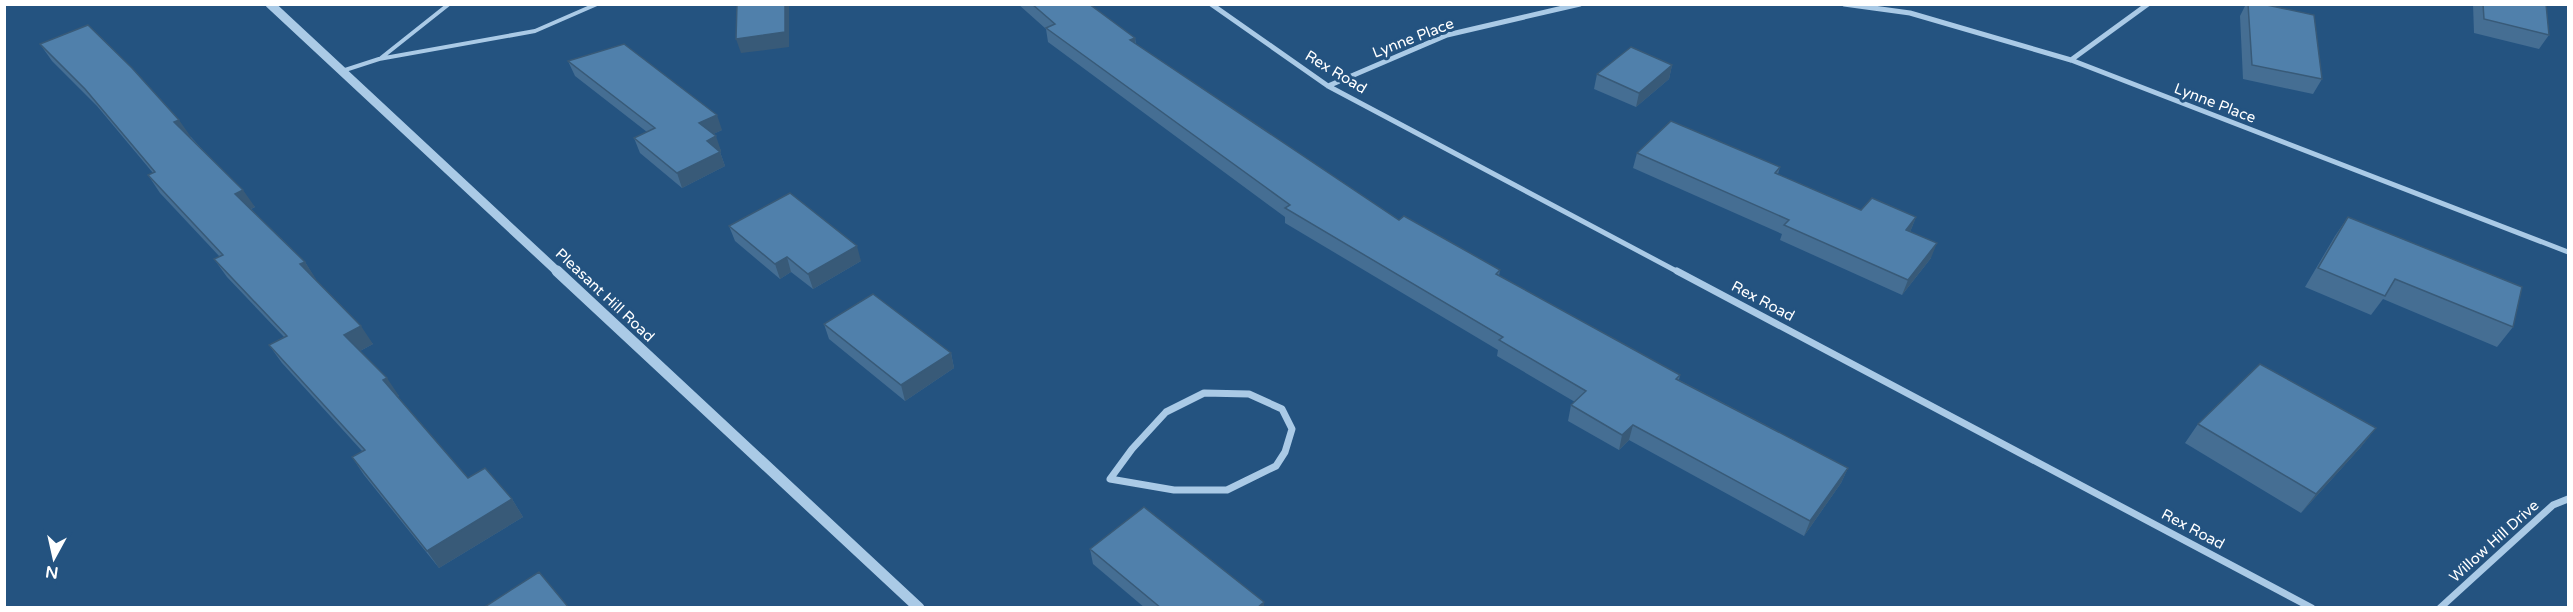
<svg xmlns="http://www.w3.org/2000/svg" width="2573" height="612" font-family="'Varela Round',sans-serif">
	<rect width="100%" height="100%" fill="#245380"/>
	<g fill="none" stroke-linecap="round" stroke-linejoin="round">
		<path stroke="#aacae6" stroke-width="4" d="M381,58L449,4
			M342,71L379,59L535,31L597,4"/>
		<path stroke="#aacae6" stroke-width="5" d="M1211,4L1328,86L1680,273
			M1844,4L1910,13L2071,60L2568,252
			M2071,60L2148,4
			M1328,86L1447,35L1580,4"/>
		<path stroke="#aacae6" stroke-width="7" d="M1677,271L2312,608
			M1204,393L1249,394L1282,409L1292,429L1285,452L1276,466L1227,490H1174L1110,479L1132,449L1166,412Z
			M2440,608L2553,505L2568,499"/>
		<path stroke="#aacae6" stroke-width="9" d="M270,4L559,273"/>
		<path stroke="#aacae6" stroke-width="11" d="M557,271L919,608"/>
	</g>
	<path fill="#456e93" d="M1018,4H1089L1135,38L1136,44L1399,220L1500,270L1499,276L1680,375L1679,380L1848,468L1841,483L1804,536L1629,440L1619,450L1568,421L1571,405L1575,402L1497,356L1498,350L1285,223V217L1048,42L1046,29Z
		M2246,4H2262L2322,79L2313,94L2243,79L2240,16Z
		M2473,4H2546L2549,35L2539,49L2474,33Z
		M40,44L191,137L255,207L251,209L305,262L316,280L373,344L360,351L399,396L397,397L468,478L512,499L523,517L439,568L364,475L352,457L362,451L282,363L269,345L284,337L227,277L214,259L220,257L160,193L148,175L153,173L97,106L52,61Z
		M568,61L722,130L713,134L721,151L720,152L725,166L682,188L640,153L634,138L647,132L575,76Z
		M1672,65L1669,79L1636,107L1594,89L1597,74Z
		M1637,153L1780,167L1778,174L1861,210L1916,217L1910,232L1931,258L1902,295L1780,240L1782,234L1633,168Z
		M2348,217L2513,327L2497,347L2383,299L2371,315L2305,287L2335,236Z
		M729,226L861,261L813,289L791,272L780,279L735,241Z
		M824,324L951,353L954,368L905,401L829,339Z
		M2198,424L2376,428L2360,448L2301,513L2185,443Z
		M1090,549L1264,608H1145L1093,564Z"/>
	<path fill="#385a78" d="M785,4H789V47L741,53L736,39Z
		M1135,38L1136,52L1130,40Z
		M1672,65L1669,79L1636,107L1639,93Z
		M717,115L722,130L705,138L699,123Z
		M179,120L191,137L186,139L174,122Z
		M716,136L721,151L720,152L725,166L682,188L677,173L707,141Z
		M243,190L255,207L246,211L235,194Z
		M1916,217L1910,232L1906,230Z
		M1937,243L1931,258L1902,295L1908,280Z
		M857,246L861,261L813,289L808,274Z
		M787,257L791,272L780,279L775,264Z
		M305,262L316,279L312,282L300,264Z
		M361,326L373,344L356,353L344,335Z
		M951,353L954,368L905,401L901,385Z
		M387,378L399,396L395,398L383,380Z
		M1633,425L1629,440L1619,450L1622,435Z
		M2376,428L2360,448L2301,513L2316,494Z
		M1848,468L1841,483L1804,536L1810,521Z
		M512,499L523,517L439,568L427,551Z
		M1264,602V608H1257Z"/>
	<path fill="#5080ab" stroke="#385a78" stroke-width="1.5" d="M737,4H785V32L736,39Z
		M1032,4H1089L1135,38L1130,40L1399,220L1404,216L1500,270L1496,274L1680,375L1676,379L1848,468L1810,521L1633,425L1622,435L1571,405L1586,391L1499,340L1503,337L1285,208L1290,205L1046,28L1055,24Z
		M2248,4H2262L2314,15L2322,79L2252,65Z
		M2483,4H2546L2549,35L2484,19Z
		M88,25L132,68L179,120L174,122L243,190L235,194L305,262L300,264L361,326L344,335L387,378L383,380L468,478L485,468L512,499L427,551L352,457L365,450L269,345L287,336L214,259L223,255L148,175L155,172L85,89L40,44Z
		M624,44L717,115L699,123L716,136L707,141L720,152L677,173L634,138L655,128L568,61Z
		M1631,47L1672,65L1639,93L1597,74Z
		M1671,121L1780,167L1775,173L1861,210L1872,198L1916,217L1906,230L1937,243L1908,280L1784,225L1789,220L1637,153Z
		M790,193L857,246L808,274L787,257L775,264L729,226Z
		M2348,217L2522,287L2513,327L2395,279L2385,296L2318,268Z
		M873,294L951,353L901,385L824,324Z
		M2260,364L2376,428L2316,494L2198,424Z
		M1144,507L1264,602L1257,608H1161L1090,549Z
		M539,572L569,608H483Z"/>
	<g text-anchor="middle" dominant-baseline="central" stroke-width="6" stroke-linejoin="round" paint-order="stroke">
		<g font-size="15" fill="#fff" stroke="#245380">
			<text transform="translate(1413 38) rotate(-21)">Lynne Place</text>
			<text transform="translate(1336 72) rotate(31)">Rex Road</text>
			<text transform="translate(2215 103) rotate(21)">Lynne Place</text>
			<text transform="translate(605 295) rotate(43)">Pleasant Hill Road</text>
			<text transform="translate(1763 301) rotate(28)">Rex Road</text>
			<text transform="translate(2193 529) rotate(28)">Rex Road</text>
			<text transform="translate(2494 541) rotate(-42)">Willow Hill Drive</text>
		</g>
	</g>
	<rect width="2573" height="612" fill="none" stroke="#ffffff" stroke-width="12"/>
	<g transform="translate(54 558) rotate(188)" stroke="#245380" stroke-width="4.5" paint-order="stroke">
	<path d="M0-4.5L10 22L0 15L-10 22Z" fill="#ffffff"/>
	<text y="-9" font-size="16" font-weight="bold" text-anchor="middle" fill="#ffffff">N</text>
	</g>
</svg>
